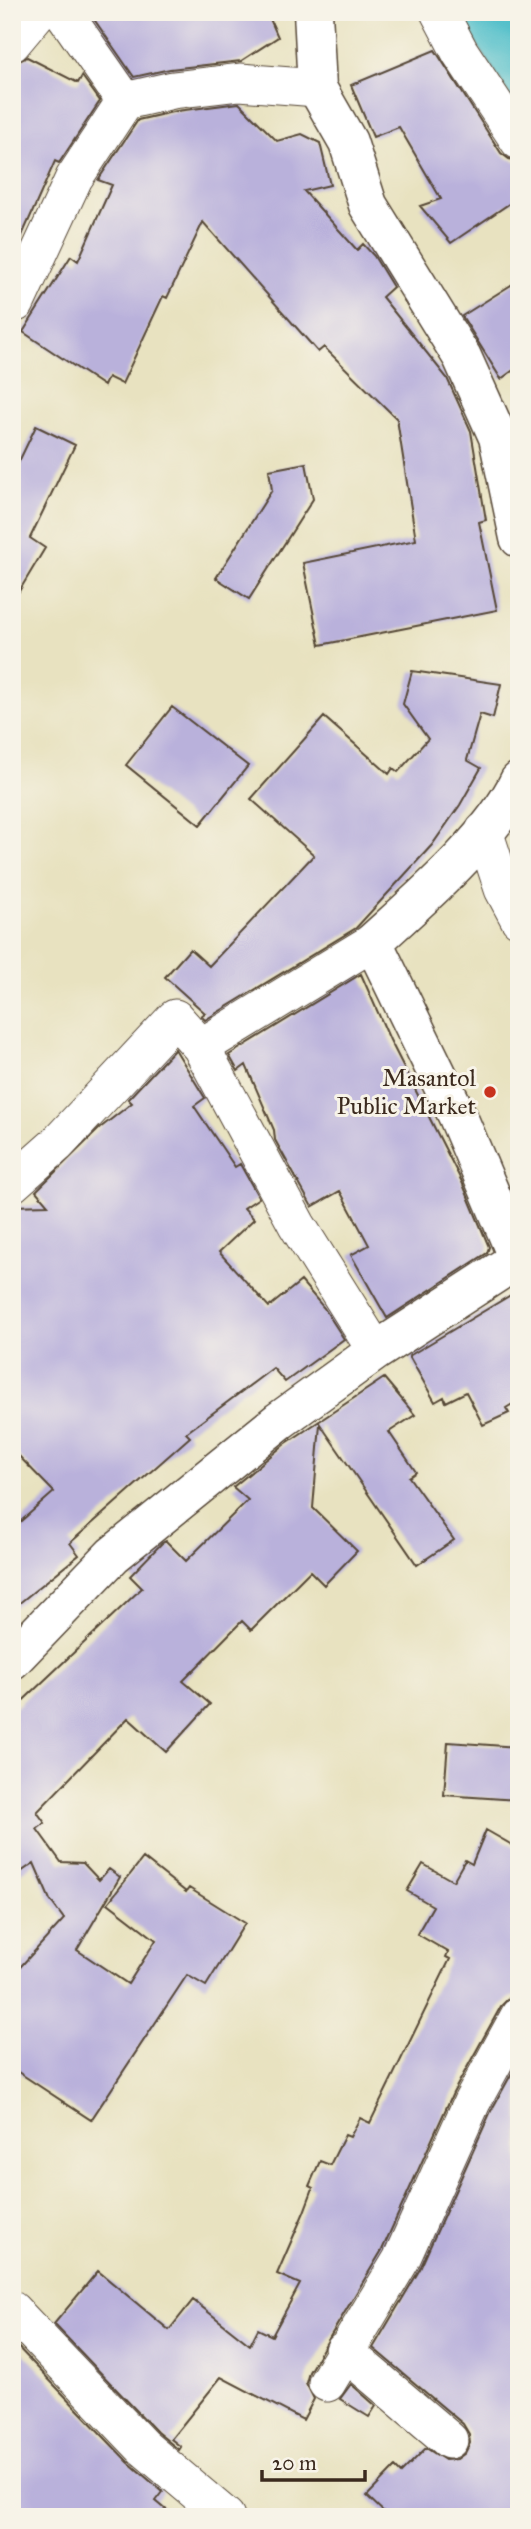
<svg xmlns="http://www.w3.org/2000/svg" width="531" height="2529" font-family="'IM FELL Great Primer',serif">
	<rect width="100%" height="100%" fill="#f7f3e8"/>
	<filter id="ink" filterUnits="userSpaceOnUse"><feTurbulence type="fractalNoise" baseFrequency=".0143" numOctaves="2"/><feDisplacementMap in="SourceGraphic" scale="14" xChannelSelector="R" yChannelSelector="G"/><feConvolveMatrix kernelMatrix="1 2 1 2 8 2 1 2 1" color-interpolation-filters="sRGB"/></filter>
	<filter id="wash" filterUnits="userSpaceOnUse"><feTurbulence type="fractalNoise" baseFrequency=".00686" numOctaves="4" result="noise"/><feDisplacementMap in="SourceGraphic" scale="28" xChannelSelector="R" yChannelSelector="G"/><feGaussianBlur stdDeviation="1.57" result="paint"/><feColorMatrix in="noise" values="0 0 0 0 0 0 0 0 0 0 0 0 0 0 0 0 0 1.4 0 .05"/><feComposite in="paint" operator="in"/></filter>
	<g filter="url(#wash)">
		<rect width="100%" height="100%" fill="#e8e2c0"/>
		<path fill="#53c0ca" stroke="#477574" stroke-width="2" d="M456,12H519V111Z"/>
		<g id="blocks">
			<path fill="#b9b1db" d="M89,12H267L278,37L241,61L170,69L134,77Z
				M435,50L501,153L509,159L519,162V197L451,243L420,206L441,199L399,127L373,137L351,85Z
				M27,57L78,83L82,76L100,101L59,163L55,161L12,258V69L15,63Z
				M239,103L277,141L302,134L320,143L330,185L304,191L357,250L363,244L374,256L393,287L382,297L447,378L471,431L486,520L479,522L497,610L320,645L303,563L416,540L397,419L324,347L318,352L203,222L167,298L163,296L122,384L108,377L104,386L23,332L71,256L78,261L112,185L98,180L138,120L177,111Z
				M519,280V366L501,379L462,316Z
				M36,426L75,445L30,538L45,548L12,603V476Z
				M306,463L313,499L249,599L216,578L272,490L269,470Z
				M412,671L501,684L493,718L480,714L467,760L481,768L460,805L432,845L356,928L205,1020L201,1016L205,1013L165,977L190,949L209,966L314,855L251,799L324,717L389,774L393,768L398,772L428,739L403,704Z
				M172,707L248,766L200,825L126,765Z
				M361,974L390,1040L462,1182L489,1247L487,1253L387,1318L351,1255L369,1245L340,1191L312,1207L275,1140L274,1130L246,1065L238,1071L229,1055Z
				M175,1049L205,1098L194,1106L235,1167L240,1164L259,1198L244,1208L254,1219L219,1252L269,1307L301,1281L324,1308L344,1339L285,1382L273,1368L186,1433L190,1437L70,1543L79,1555L12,1609V1529L54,1492L12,1449V1206L48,1205L36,1191L100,1128L132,1103L128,1099Z
				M519,1290V1400L506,1408L509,1413L483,1425L466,1392L446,1402L444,1397L435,1402L409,1356Z
				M384,1378L415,1415L389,1432L416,1472L409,1477L454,1540L417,1565L320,1424L313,1508L357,1551L324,1585L310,1571L251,1630L242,1621L183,1681L210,1704L166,1752L128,1718L37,1812L45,1823L37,1829L61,1862L83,1863L99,1880L109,1869L120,1877L77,1950L128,1984L156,1940L108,1903L143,1858L186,1892L189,1888L245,1923L206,1986L187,1975L91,2120L12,2068V1976L64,1919L50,1900L34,1863L12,1878V1711L142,1588L130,1576L162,1543L166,1541L186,1561L248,1500L233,1487L285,1444Z
				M448,1742L519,1747V1800L444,1795Z
				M486,1830L519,1849V1995L509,1998L501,2006L453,2093L382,2250L309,2372L306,2383L314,2399L303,2420L221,2377L171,2439L181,2447L179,2450L157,2432L54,2324L98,2271L169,2330L193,2300L250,2345L258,2329L272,2336L300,2284L277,2274L304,2212L313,2188L309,2186L320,2161L330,2165L345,2135L350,2137L360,2118L370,2123L450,1959L446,1957L448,1952L417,1934L433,1906L407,1891L423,1864L453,1881L465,1860L472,1864Z
				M519,2060V2517H389L367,2496L395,2467L401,2473L426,2448L445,2460L457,2459L465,2453L470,2443L469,2434L463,2424L373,2348L420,2269L491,2111Z
				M12,2341L128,2462L163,2492L156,2501L175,2517H12Z
				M351,2384L376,2406L369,2417L340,2399Z"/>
		</g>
	</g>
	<g filter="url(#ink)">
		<use href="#blocks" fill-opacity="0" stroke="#554636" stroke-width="2"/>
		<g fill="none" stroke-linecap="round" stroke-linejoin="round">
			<g stroke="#554636" stroke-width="39">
				<path id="minor" d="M63,12L125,101
					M439,12L460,52L519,141
					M12,43L38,12
					M16,303L74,178L125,101L173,90L240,82L317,88
					M484,831L503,889L519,919
					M201,1047L297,1225L376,1351
					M12,1184L56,1145L175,1018L201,1047L373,942
					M12,2310L143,2447L226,2517
					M344,2351L449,2440
					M327,2383L401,2260L472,2102L519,2016"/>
			</g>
			<g stroke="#554636" stroke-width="41">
				<path id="major" d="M313,12L317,88L348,142L368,205L462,357L498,437L519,538
					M12,1660L113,1555L279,1421L376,1351L518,1259L458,1117L373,942C419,900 493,837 519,781"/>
			</g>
			<use href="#minor" stroke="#fff" stroke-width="37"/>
			<use href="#major" stroke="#fff" stroke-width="38"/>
		</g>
	</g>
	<circle fill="#c8321e" stroke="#f7f3e8" stroke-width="2.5" cx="490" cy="1092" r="7"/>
	<g text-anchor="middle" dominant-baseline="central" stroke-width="6" stroke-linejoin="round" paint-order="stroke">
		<g font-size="24" fill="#3b2a1e" stroke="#f7f3e8" text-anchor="end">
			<text x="476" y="1078">Masantol<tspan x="476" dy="28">Public Market</tspan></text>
		</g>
	</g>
	<rect width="531" height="2529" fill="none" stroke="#f7f3e8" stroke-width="42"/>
	<path d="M262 2470v10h103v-10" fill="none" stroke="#3b2a1e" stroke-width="3.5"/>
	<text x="272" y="2470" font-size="21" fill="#3b2a1e" stroke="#f7f3e8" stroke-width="5" paint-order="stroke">20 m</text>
</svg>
